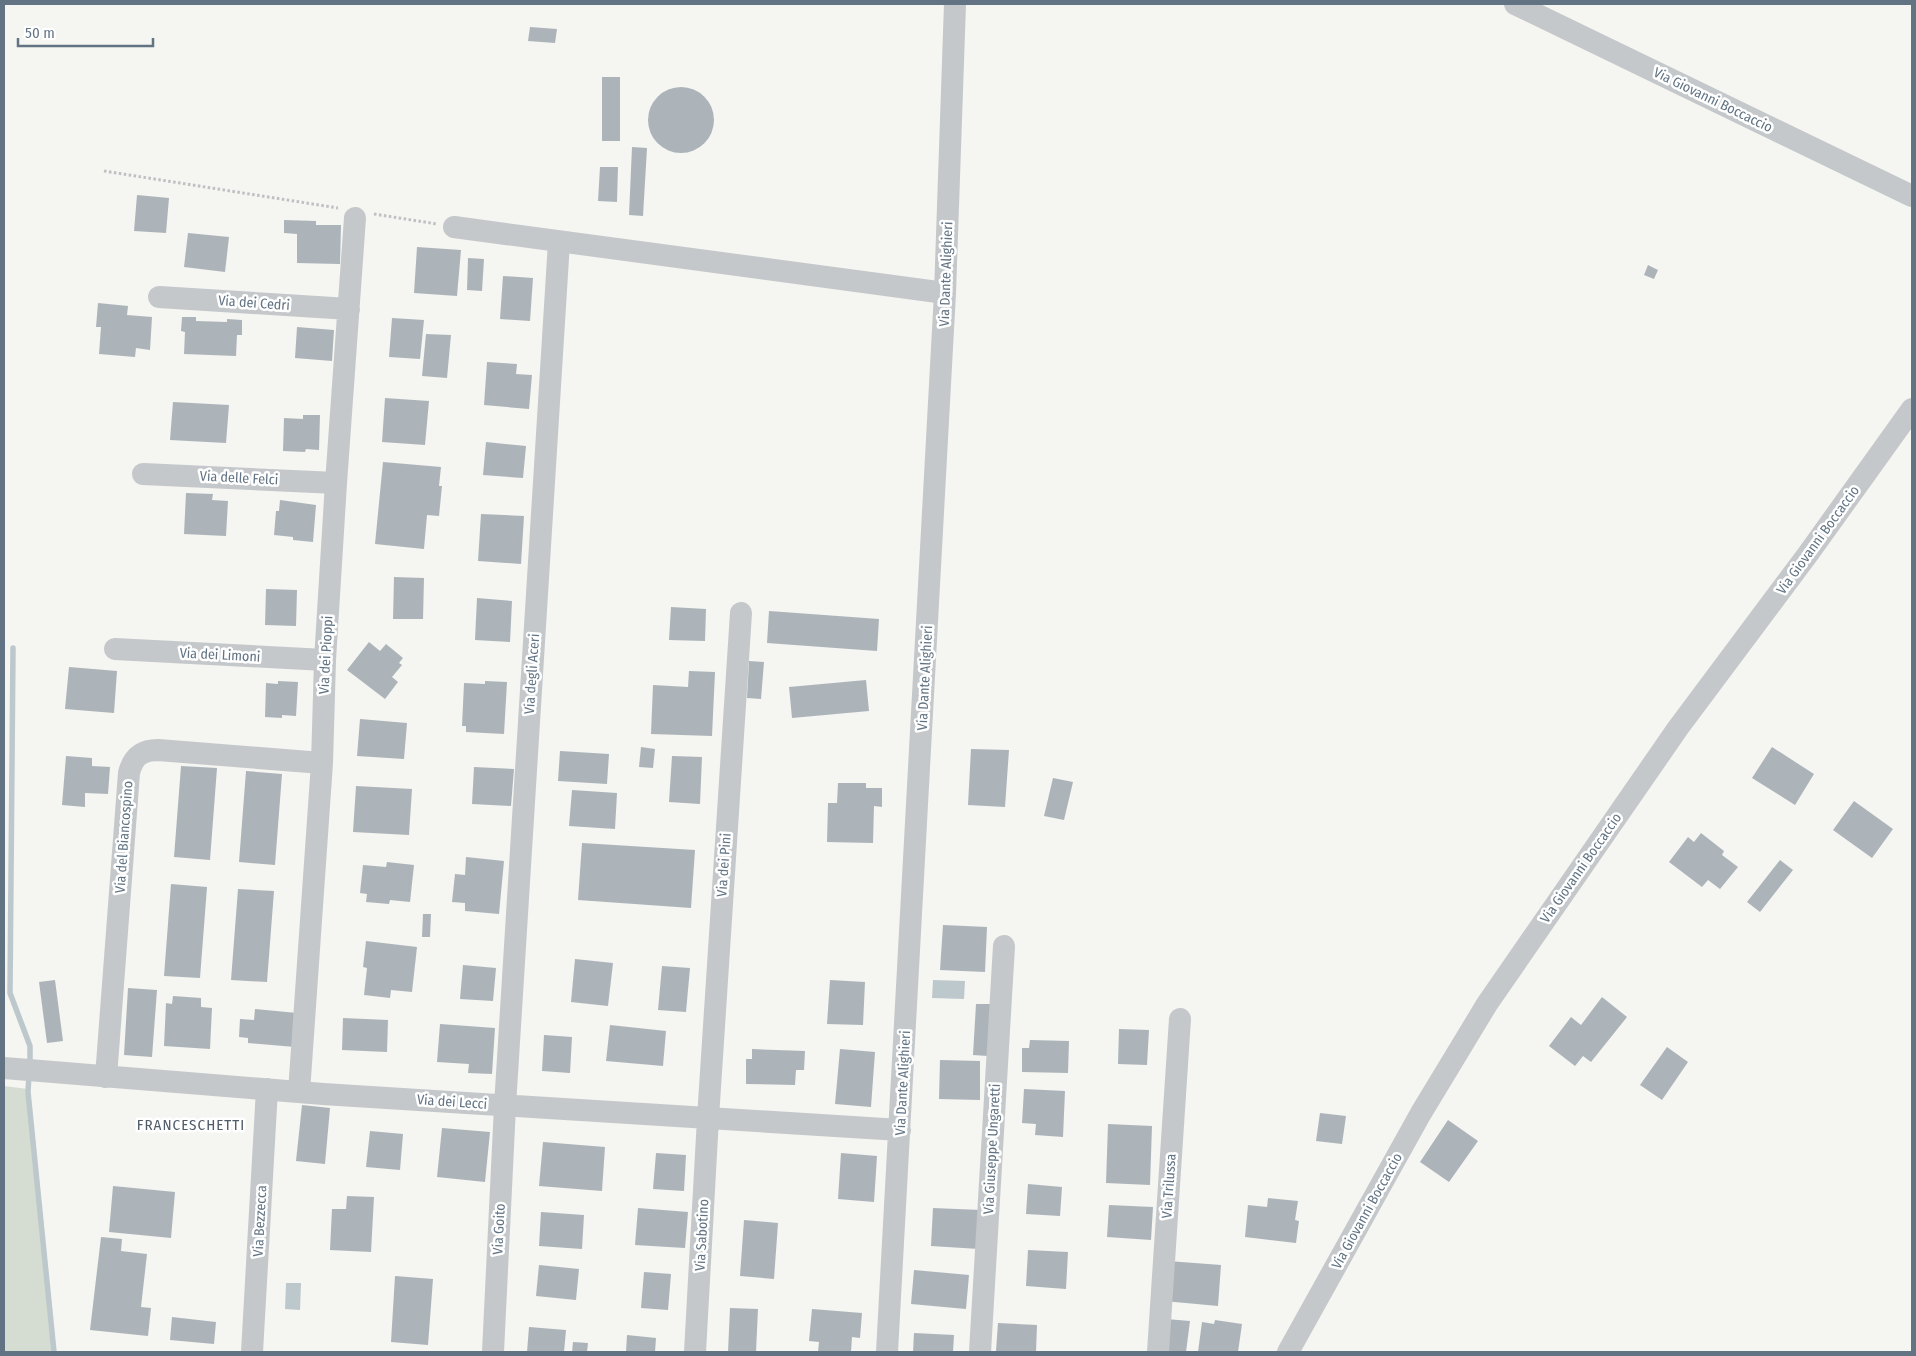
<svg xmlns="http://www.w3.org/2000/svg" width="1916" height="1356" font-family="'Fira Sans Condensed',sans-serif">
	<rect width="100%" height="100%" fill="#f5f5f1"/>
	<path fill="#d5ddd2" d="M4,1086L28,1089L53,1352H4Z"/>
	<path fill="#bdc8cd" d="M933,980L965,981L964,999L932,998Z
		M286,1283H301L300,1310L285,1309Z"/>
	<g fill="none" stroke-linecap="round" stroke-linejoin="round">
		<path stroke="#bdc8cd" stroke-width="5.5" d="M13,648L10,993L30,1046V1065
			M29,1074L28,1092L54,1352"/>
	</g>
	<path fill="#acb4ba" d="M530,27L557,29L555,43L528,41Z
		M602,77H620V141H602Z
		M648 120a33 33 0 1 1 66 0a33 33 0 1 1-66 0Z
		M632,147L647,148L643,216L629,215Z
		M600,167H618L617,202L598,201Z
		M137,195L169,198L166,233L134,231Z
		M284,220L316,221V225H341L340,264L297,263V234L284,233Z
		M188,233L229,237L225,272L184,267Z
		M417,247L461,250L457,296L414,293Z
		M468,258L484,259L482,291L467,290Z
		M1648,265L1658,270L1654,279L1644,275Z
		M503,276L533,278L530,321L500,319Z
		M98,303L128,306L127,315L152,317L150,350L136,348L135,357L99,354L101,327H96Z
		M182,317H196V321L227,322V319L242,320V335H237L236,356L184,354L185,332L181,331Z
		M392,318L424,320L420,359L389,357Z
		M297,327L334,330L332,361L295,358Z
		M426,334L451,335L447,378L422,376Z
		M487,362L517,364L516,374L532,375L529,409L484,405Z
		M385,398L429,401L425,445L382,442Z
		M173,402L229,405L226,443L170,440Z
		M303,415H320L319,450L306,449L305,452L283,451L284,418L303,419Z
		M486,442L526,446L523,478L483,475Z
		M383,462L441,467L439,486H442L439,516L427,515L424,549L375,544Z
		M186,493L213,494L212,500L228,501L226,536L184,534Z
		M280,500L316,505L313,542L293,540V537L274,535L276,511H279Z
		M481,514L524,516L521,564L478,561Z
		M394,577L424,578L423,619H393Z
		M266,589L297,590L296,626L265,625Z
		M477,598L512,601L510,642L475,640Z
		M671,607L706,609L705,641L669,640Z
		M769,611L879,619L877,651L767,643Z
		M369,642L380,651L386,644L403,658L399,663L402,665L392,677L398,682L385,699L347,670Z
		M749,661L764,662L761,699L747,698Z
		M69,667L117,671L114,713L65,709Z
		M689,671L715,672L712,736L651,734L653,685L688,687Z
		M866,680L869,711L792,718L789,687Z
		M278,681L298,682L296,716L282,715V718L265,717L266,683L278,684Z
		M485,681L507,682L504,734L466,732V726H462L464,683L485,684Z
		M360,719L407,723L404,759L357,756Z
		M641,747L655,749L653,768L639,767Z
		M1772,747L1814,774L1795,805L1752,778Z
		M971,749L1009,750L1005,807L968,805Z
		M560,751L609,754L607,784L558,781Z
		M66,756L92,758V766L110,767L108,794L85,793V807L62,805Z
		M672,756L702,757L700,804L669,802Z
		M181,766L217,768L210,860L174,857Z
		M474,767L514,769L511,806L472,804Z
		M246,771L282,774L275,865L239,862Z
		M1053,778L1073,782L1064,820L1044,816Z
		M838,783H866V788H882V807L874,806L873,843L827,842L828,803H837Z
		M356,786L412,789L409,835L353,832Z
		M572,790L617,793L615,829L569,826Z
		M1854,801L1893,829L1872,858L1833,830Z
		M1701,833L1724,851L1722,855L1738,867L1720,889L1708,880L1702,887L1669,862L1688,837L1694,842Z
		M582,843L695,850L691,908L578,900Z
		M466,857L504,861L499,914L465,911V903L452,902L455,874L465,875Z
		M1780,860L1793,870L1760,912L1747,902Z
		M387,862L414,865L410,902L390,900L389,904L366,902L367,894L360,893L363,865L386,867Z
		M171,884L207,887L200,978L164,976Z
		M238,889L274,891L267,982L231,980Z
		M423,914H431L430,937H422Z
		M943,925L987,927L985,972L940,970Z
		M366,941L417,947L412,992L391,990L390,998L364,995L367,968L363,967Z
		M575,959L613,963L608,1006L571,1002Z
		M463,965L496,968L493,1001L460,999Z
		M662,966L690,968L686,1012L658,1010Z
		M55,980L63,1041L47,1043L39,982Z
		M830,980L865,982L863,1025L827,1024Z
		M128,988L157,990L152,1057L124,1055Z
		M173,996L201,998V1007L212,1008L210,1049L164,1046L166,1003L172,1004Z
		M1602,997L1627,1017L1591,1062L1583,1056L1575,1066L1549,1046L1571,1017L1581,1025Z
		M976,1004H991L988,1056L973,1055Z
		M255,1009L297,1013L295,1047L248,1043V1038L239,1037L240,1019L254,1020Z
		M343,1018L388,1020L387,1052L342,1050Z
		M440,1024L495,1028L492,1074L468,1073L469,1064L437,1062Z
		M610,1025L666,1031L663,1066L606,1061Z
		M1119,1029L1149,1030L1147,1065L1118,1064Z
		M544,1035L572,1037L570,1073L542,1071Z
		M1030,1040L1069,1041L1068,1073L1022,1072V1048H1029Z
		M1667,1047L1688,1062L1662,1100L1640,1085Z
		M752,1049L805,1051L804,1070H796L795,1085L746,1084V1059H752Z
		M840,1049L875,1052L871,1107L835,1104Z
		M940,1060L980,1061V1100L939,1099Z
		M1024,1089L1065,1091L1063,1137L1035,1135L1036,1124L1022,1123Z
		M302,1105L330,1108L325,1164L296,1161Z
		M1320,1113L1346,1116L1342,1144L1316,1141Z
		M1448,1120L1478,1141L1449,1182L1420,1162Z
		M1108,1124L1152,1126L1150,1185L1106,1183Z
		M442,1128L490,1132L485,1182L437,1177Z
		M370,1131L403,1134L400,1170L366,1167Z
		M543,1142L605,1147L602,1191L539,1186Z
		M656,1153L686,1155L684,1191L653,1189Z
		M841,1153L877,1156L874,1202L838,1199Z
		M1028,1184L1062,1187L1060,1216L1026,1214Z
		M113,1186L175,1192L171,1238L109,1232Z
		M347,1196L374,1197L371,1252L330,1250L332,1209H346Z
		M1268,1198L1298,1201L1295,1220L1299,1221L1296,1243L1245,1237L1248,1205L1267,1207Z
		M1109,1205L1153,1207L1151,1240L1107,1237Z
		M638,1208L688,1212L685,1248L635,1245Z
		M933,1208L981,1210L979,1249L931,1246Z
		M541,1212L584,1215L582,1249L539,1246Z
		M744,1220L778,1223L774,1279L740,1276Z
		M101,1237L122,1239L121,1251L147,1254L141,1307L151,1308L148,1336L90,1330Z
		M1028,1250L1068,1252L1066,1289L1026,1286Z
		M1168,1261L1221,1265L1218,1306L1164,1301Z
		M539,1265L579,1269L576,1300L536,1296Z
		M914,1270L969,1275L966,1309L911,1304Z
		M644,1272L671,1274L668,1310L641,1308Z
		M395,1276L433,1279L428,1345L391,1342Z
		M730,1308L758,1309L756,1352H728Z
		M812,1309L862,1313L860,1338L852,1337L851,1352H818L819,1342L809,1341Z
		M172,1317L216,1322L214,1344L170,1340Z
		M1166,1319L1190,1321L1186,1352H1162Z
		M1215,1320L1242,1324L1238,1352H1198L1202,1322L1214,1324Z
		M998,1323L1037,1325L1036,1352L996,1351Z
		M529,1327L566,1330L564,1352H527Z
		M914,1333L954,1335L953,1352H913Z
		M627,1335L656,1338L655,1352H626Z
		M573,1342L588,1343L587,1352H572Z"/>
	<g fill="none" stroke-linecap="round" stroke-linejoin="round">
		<path stroke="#bec0c2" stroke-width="3" stroke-dasharray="2.5 2.5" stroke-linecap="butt" d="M104,171L338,208
			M374,214L437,224"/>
		<path stroke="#c4c8cb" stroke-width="22" d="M1515,4L1912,196
			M454,227L945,293
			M159,297L349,309
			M143,474L336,483
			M115,649L325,660
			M4,1068L323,1094L900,1130
			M106,1077L129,773C133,757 141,750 158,750L322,763
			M299,1092L322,763L325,660L336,483L355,218
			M252,1352L267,1089
			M493,1352L505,1106L559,242
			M695,1352L708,1118L741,613
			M887,1352L945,293L955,4
			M980,1352L1004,946
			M1158,1352L1180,1019
			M1288,1352L1421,1113L1487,1004L1678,728L1808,554L1912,409"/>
	</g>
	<g text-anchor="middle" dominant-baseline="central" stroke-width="5" stroke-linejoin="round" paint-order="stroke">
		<g font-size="14" fill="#627484" stroke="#fff">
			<text transform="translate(1713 100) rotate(26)">Via Giovanni Boccaccio</text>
			<text transform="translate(946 274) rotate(-88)">Via Dante Alighieri</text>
			<text transform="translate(254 303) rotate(4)">Via dei Cedri</text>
			<text transform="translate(239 478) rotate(3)">Via delle Felci</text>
			<text transform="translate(1818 540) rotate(-54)">Via Giovanni Boccaccio</text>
			<text transform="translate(220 655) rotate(3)">Via dei Limoni</text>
			<text transform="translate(326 655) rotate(-87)">Via dei Pioppi</text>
			<text transform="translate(532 674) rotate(-86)">Via degli Aceri</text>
			<text transform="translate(925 678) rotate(-87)">Via Dante Alighieri</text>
			<text transform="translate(124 837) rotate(-86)">Via del Biancospino</text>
			<text transform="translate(724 865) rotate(-86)">Via dei Pini</text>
			<text transform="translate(1581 868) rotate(-55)">Via Giovanni Boccaccio</text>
			<text transform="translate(903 1083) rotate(-87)">Via Dante Alighieri</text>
			<text transform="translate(452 1102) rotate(4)">Via dei Lecci</text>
			<text transform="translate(992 1149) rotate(-87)">Via Giuseppe Ungaretti</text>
			<text transform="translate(1169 1186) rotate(-86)">Via Trilussa</text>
			<text transform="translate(1367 1211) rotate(-61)">Via Giovanni Boccaccio</text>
			<text transform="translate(260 1221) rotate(-87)">Via Bezzecca</text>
			<text transform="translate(499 1229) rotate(-87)">Via Goito</text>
			<text transform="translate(702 1235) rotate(-87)">Via Sabotino</text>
		</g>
		<g font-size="15" letter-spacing="1" fill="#505d69" stroke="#fff">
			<text x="191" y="1125">FRANCESCHETTI</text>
		</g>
	</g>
	<rect width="1916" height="1356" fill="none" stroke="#627484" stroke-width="10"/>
	<path d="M18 38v8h135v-8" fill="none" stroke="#627484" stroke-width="2.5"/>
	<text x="25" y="38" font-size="15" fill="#627484" stroke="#ffffff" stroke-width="4" paint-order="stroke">50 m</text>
</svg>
